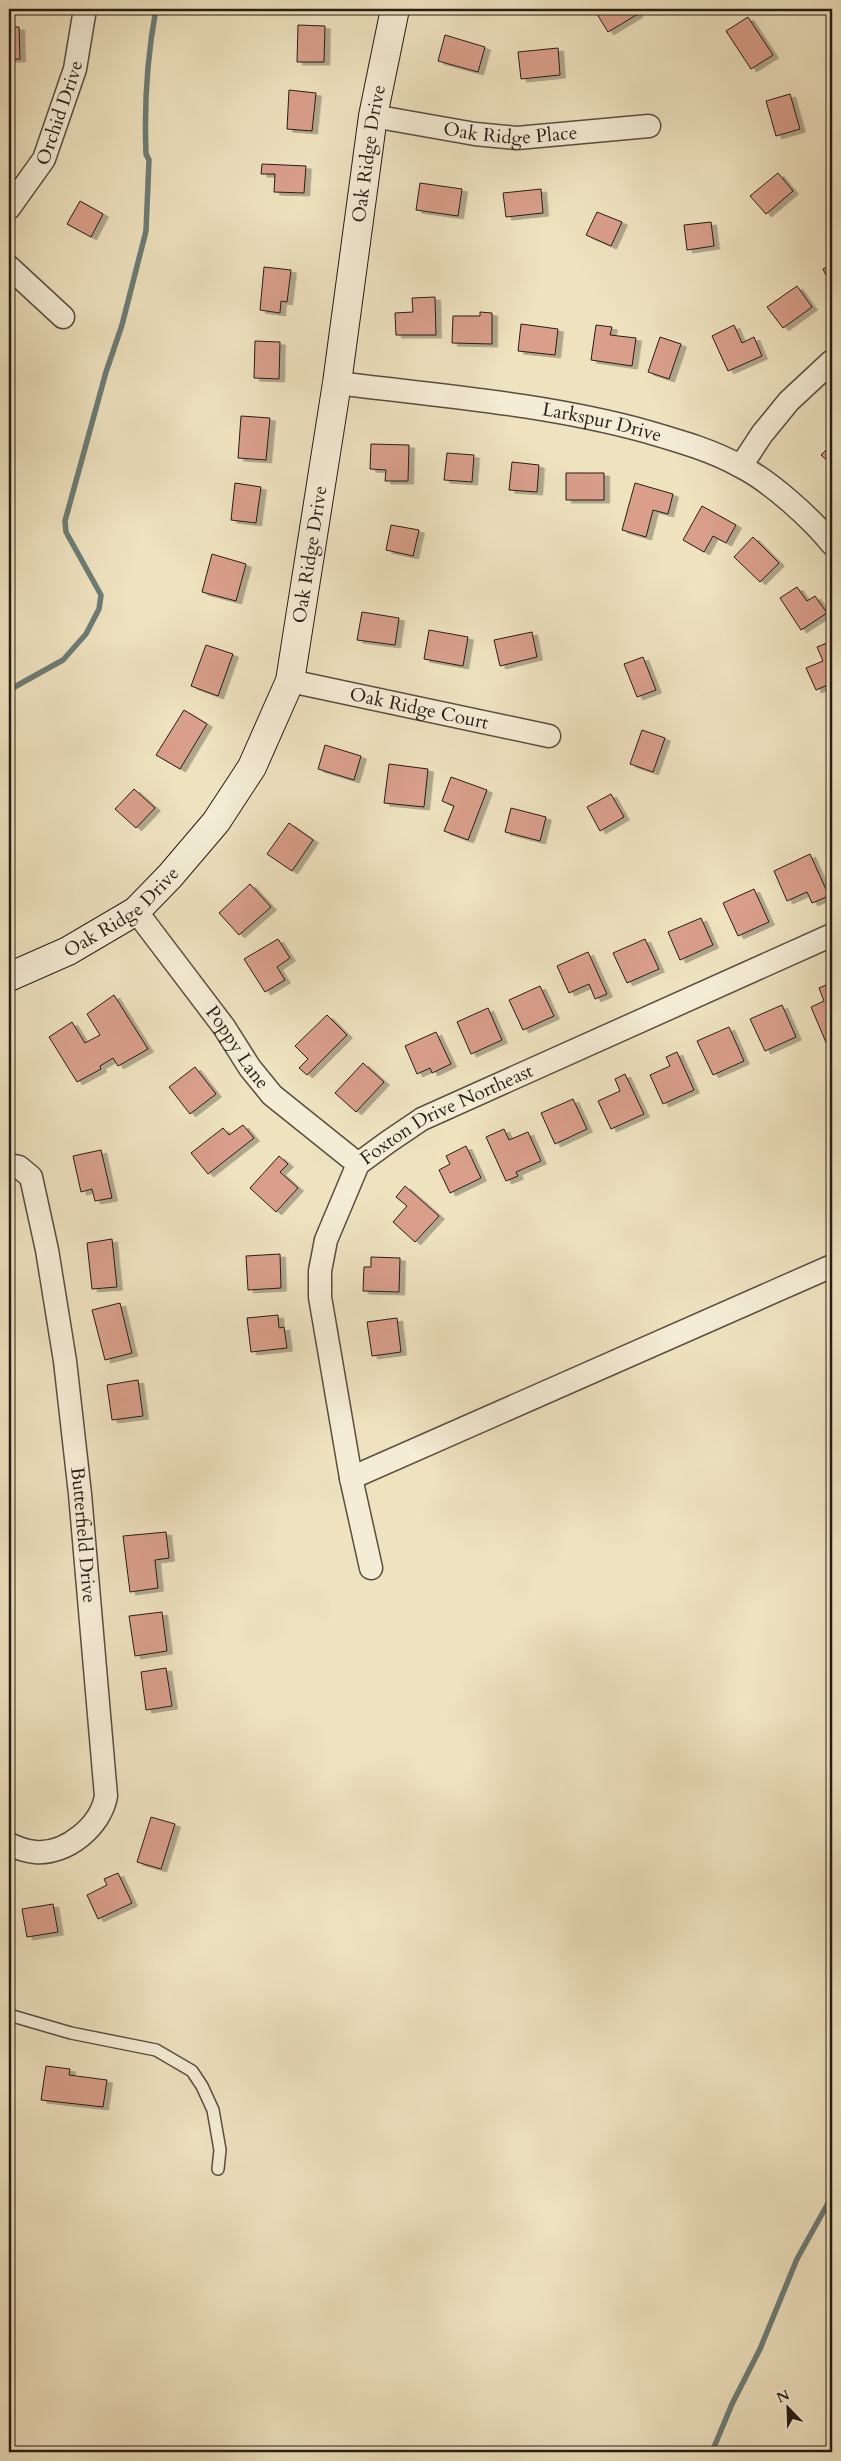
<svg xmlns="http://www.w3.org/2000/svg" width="841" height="2461" font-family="Cardo,serif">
	<defs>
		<filter id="shadow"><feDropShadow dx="5.5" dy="3" stdDeviation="0" flood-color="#0004"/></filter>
	</defs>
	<rect width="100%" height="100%" fill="#eee2bf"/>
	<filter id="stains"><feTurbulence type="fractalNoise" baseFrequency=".004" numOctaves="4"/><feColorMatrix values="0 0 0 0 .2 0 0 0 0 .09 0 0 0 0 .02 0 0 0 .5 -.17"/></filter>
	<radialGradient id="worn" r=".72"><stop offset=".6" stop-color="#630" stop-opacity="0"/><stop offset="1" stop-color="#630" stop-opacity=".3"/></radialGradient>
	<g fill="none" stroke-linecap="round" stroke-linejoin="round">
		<path stroke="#6c7d77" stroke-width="5.5" d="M9,690L63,660L86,634L99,609L101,595L66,532L65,521L106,372L122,325L146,231L149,160L146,154C144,104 147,57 156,9
			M712,2452L732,2404L760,2349L797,2259L832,2196"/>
	</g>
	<path fill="#d99f8b" stroke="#271c17" filter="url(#shadow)" d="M599,9H635L638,14L608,32L595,11Z
		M748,17L773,55L751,69L726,31Z
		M298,25L325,26L324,62H297Z
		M9,27H19L20,59H9Z
		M445,35L485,47L478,72L438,61Z
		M558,48L560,75L521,79L518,52Z
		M289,90L316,93L312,131L287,129Z
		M790,94L800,129L776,136L766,101Z
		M262,164L306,166L304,193L274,192L275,174H261Z
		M778,173L793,191L766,214L750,196Z
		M420,183L462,189L458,216L416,210Z
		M541,189L543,213L506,217L503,193Z
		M80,201L103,214L91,237L67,224Z
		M597,212L622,222L611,246L586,235Z
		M711,222L714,246L687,250L684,225Z
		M832,265V288L823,269Z
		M264,267L291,270L287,302L281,301L280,313L260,310Z
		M797,286L812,307L783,328L767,307Z
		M435,297L436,335H396L395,313L413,312L412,298Z
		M480,312L492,313V344L452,343L453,316H480Z
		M521,324L558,329L555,355L518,351Z
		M596,325L612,327L610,335L636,338L632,366L591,360Z
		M734,325L742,343L754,337L762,356L728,371L712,336Z
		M660,337L681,344L669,379L648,372Z
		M255,341L280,342L279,379L254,378Z
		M241,416L270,418L266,460L238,458Z
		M371,444L409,445L408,481H385L386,470L370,469Z
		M832,444V465L821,455Z
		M447,453L474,455L472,482L444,480Z
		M512,462L539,465L537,492L509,490Z
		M566,473H604V500H566Z
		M235,483L261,487L256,523L231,520Z
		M635,483L673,494L668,514L653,510L646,537L622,530Z
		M702,506L736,525L726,543L713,536L704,552L683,540Z
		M391,525L419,530L413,556L386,550Z
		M753,537L779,563L760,582L734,557Z
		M212,554L246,564L236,601L202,592Z
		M797,587L807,601L815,596L827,613L801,630L780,598Z
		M362,612L399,618L395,645L357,640Z
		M429,630L468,637L463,666L424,659Z
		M532,632L537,657L500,666L494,640Z
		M832,641V683L816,690L806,668L823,661L817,647Z
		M206,645L233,654L218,696L191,686Z
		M643,657L656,690L637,697L624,664Z
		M184,710L207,724L180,769L156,755Z
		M642,730L665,738L653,772L630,764Z
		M325,745L361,756L354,780L318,769Z
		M389,764L428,769L424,807L384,803Z
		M451,777L487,790L468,840L444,831L454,806L442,801Z
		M134,789L155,808L136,828L115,809Z
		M611,794L624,817L600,831L587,807Z
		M511,808L546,817L540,841L505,832Z
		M289,823L313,840L292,871L267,854Z
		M810,854L829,896L812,903L807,892L787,901L774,871Z
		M250,884L271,907L239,935L219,913Z
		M754,889L769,922L738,936L723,903Z
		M701,918L713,945L680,960L668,932Z
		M278,939L290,958L277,967L285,980L265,992L244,959Z
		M645,939L659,969L627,983L613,953Z
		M588,952L607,994L595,999L589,984L569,993L557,966Z
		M831,983L832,1045L828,1047L811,1007L824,1001L819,988Z
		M540,986L554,1016L523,1030L509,1000Z
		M114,995L148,1049L118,1066L113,1058L100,1066L101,1069L77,1082L49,1037L72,1022L85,1043L100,1035L87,1014Z
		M782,1005L796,1037L765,1051L750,1019Z
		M488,1008L502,1040L471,1054L457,1022Z
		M327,1015L347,1035L307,1075L299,1068L308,1059L295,1046Z
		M729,1027L744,1061L713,1075L697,1041Z
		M436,1032L451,1064L432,1073L430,1068L417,1074L405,1046Z
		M677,1052L694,1090L663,1104L650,1075L670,1066L666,1057Z
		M363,1063L384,1082L356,1112L335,1093Z
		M195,1067L216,1094L190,1114L169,1087Z
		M625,1074L644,1114L611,1129L598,1101L620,1091L615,1079Z
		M573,1099L587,1129L555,1144L541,1113Z
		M243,1125L254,1138L208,1174L191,1153L223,1128L229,1135Z
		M504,1129L509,1140L528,1132L541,1161L516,1172L518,1176L506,1181L486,1137Z
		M466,1146L481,1178L450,1193L439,1170L450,1164L446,1156Z
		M101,1150L112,1198L95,1201L92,1189L81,1192L73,1156Z
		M279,1156L288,1164L280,1172L298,1188L276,1212L250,1188Z
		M405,1186L439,1216L415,1242L393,1222L407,1206L396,1197Z
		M112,1239L117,1287L92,1289L87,1243Z
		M280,1254L281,1288L248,1290L246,1256Z
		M371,1257L400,1258L399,1292L363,1291L364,1267H371Z
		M120,1303L132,1353L105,1360L92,1310Z
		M278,1315L279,1328L284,1327L287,1348L251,1352L247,1318Z
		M397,1318L401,1352L372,1356L367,1322Z
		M138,1380L143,1416L112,1420L107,1385Z
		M166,1532L169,1558L155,1560L158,1588L130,1592L123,1536Z
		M162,1612L167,1651L135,1656L129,1616Z
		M166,1668L172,1706L146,1710L141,1672Z
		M151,1817L175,1824L161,1869L137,1862Z
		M118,1873L132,1903L98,1919L87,1895L107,1885L104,1879Z
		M53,1904L58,1932L27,1937L22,1909Z
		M46,2066L70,2069L69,2075L107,2080L103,2107L41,2100Z"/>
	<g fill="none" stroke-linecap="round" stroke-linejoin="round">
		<g stroke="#594e41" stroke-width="14">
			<path id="lane" d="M9,2015L71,2033L156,2050L192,2071L202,2086L213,2110L220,2150L218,2169"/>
		</g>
		<g stroke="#594e41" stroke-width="25">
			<g id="street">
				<path id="s1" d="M373,116L475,134L517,138L649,126"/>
				<path id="s2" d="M9,208L44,159L75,69L85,9"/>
				<path d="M9,267L63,317"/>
				<path id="s3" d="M337,383C441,396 547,404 648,432C679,441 711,450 740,466C770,481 811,518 832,544"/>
				<path d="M741,466L762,434L789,401L832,361"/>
				<path id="s4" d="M290,681L549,736"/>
				<path id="s5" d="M136,911L224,1027L250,1068L272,1095L358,1164"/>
				<path id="s6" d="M9,1165L19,1167L31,1177L47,1250L65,1361L80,1494L106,1796C101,1826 66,1855 35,1852C26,1851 17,1848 9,1844"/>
				<path d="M351,1478L832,1266"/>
				<path id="s7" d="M371,1568L351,1478L320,1297V1271L326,1240L358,1164L388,1142L422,1119L832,935"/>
			</g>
		</g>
		<g stroke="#271c17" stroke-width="30">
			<g id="secondary">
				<path id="s8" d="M9,977L68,951L136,911L170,876L216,822L252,767L290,681L337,383L373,116L395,9"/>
			</g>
		</g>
		<use href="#lane" stroke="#f4ecd5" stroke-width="11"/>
		<use href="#street" stroke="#f4ecd5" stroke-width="22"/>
		<use href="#secondary" stroke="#f4ecd5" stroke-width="28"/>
	</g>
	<g text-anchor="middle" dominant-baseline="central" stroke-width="4.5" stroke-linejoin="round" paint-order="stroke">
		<g font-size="19" fill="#271c17" stroke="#f4ecd5">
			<text stroke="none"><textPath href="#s2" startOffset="109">Orchid Drive</textPath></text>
			<text stroke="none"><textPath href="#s1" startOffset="139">Oak Ridge Place</textPath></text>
			<text stroke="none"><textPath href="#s8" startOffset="956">Oak Ridge Drive</textPath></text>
			<text stroke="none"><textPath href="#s3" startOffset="268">Larkspur Drive</textPath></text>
			<text stroke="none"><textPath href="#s8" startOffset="551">Oak Ridge Drive</textPath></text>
			<text stroke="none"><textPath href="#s4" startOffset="132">Oak Ridge Court</textPath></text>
			<text stroke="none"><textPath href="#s8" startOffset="131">Oak Ridge Drive</textPath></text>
			<text stroke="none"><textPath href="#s5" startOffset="170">Poppy Lane</textPath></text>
			<text stroke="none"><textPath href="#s7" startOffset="518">Foxton Drive Northeast</textPath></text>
			<text stroke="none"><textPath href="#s6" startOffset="388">Butterfield Drive</textPath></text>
		</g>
	</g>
	<rect width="841" height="2461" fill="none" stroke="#eee2bf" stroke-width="30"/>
	<rect x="10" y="10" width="821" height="2441" fill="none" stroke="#271c17" stroke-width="2.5"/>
	<rect x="15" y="15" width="811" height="2431" fill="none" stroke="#271c17"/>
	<g transform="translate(788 2408) rotate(337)" stroke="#f4ecd5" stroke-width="4" paint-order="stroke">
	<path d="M0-4L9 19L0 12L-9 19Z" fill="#271c17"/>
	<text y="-8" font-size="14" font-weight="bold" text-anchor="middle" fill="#271c17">N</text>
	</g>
	<rect width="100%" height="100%" filter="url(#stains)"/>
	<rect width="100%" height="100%" fill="url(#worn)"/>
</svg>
